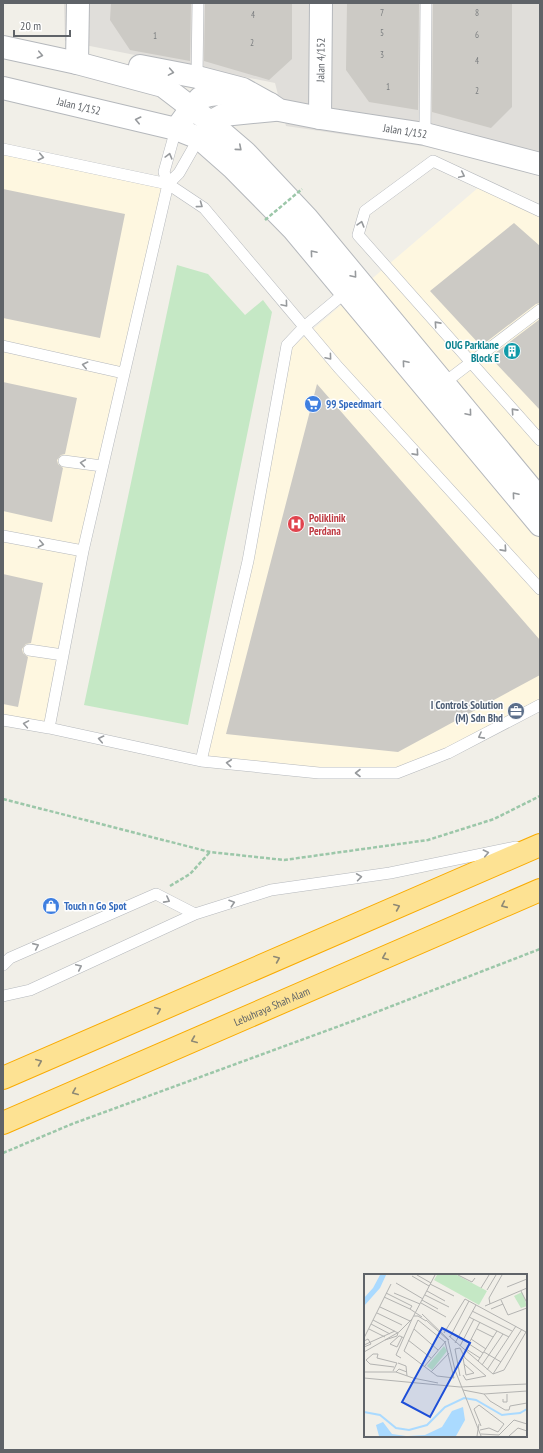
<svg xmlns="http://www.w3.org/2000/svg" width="543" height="1453" font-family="'PT Sans Narrow',sans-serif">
	<rect width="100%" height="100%" fill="#f1efe8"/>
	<path fill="#fef7e0" d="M3,153L162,187L46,723L3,715Z
		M479,187L540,217V701L445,750L397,767L321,768L206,757L291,348Z"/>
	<path fill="#e0deda" d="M64,3H540V173L422,146L286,126L275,83L65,41Z"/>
	<path fill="#c5e8c5" d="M177,265L208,274L245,315L263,300L272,312L188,725L84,705Z"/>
	<path fill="#cccac5" d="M111,3H191L190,61L130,50L110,20Z
		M205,3H292V59L269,80L204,61Z
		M347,3H419L418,110L369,102L346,70Z
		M433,3H512V107L491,128L432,112Z
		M3,189L125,214L100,338L3,318Z
		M514,223L540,246V303L536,304L481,346L430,291Z
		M540,319V410L490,357Z
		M3,382L77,398L65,454L61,455L57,460L58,464L63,468L52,522L3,511Z
		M317,384L540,640V675L398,752L226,734Z
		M3,574L43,583L31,643L26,644L22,649L23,653L28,657L18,707L3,704Z"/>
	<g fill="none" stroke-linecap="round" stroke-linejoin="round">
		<g stroke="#b5b8bc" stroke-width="12">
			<path id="service" d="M197,77L198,3
				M425,134L426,3
				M3,149L168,184L204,208L338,367L540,589
				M168,184L179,173L199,138
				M540,211L433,161L365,211L358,235L540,440
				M3,346L123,373
				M444,383L540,310
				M64,461L102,466
				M3,536L83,551
				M29,650L63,655
				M3,720L49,728L201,761L319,773H397L448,753L540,705
				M49,728L83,551L168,184L164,172L176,129
				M201,761L248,561L287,345L304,327L346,292
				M3,965L10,958L156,894L195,914
				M3,996L30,990L195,914L271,890L390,873L516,847"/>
		</g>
		<g stroke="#b5b8bc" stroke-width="24">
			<g id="minor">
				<path d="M77,63L78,3"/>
				<path id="s1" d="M320,118L321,3"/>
				<path d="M210,122L223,115L274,110"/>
				<path id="s2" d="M176,129L192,107L200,98L210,95L227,93L270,104L279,110L320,118L425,134L540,164"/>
			</g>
		</g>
		<g stroke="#b5b8bc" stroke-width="24">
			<g id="tertiary">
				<path d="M3,47L77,63L163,86L210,122L245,152L307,218L540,499"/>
				<path d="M140,66L197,77L243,89L270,104"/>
				<path id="s3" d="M3,88L176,129L199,138L233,168L293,229L540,525"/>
			</g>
		</g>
		<g stroke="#f9ab00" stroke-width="24">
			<g id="motorway">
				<path d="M3,1078L540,845"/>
				<path id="s4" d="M3,1123L540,890"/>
			</g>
		</g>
		<path stroke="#9cc7a9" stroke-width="2.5" stroke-dasharray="4 2" stroke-linecap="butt" d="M3,799L210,852L284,860L428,840L494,819L540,796
			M170,886L190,874L210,852
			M3,1153L72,1124L353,1021L540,949"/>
		<use href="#service" stroke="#fff" stroke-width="11"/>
		<use href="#minor" stroke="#fff" stroke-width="22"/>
		<use href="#tertiary" stroke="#fff" stroke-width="22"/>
		<use href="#motorway" stroke="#fde293" stroke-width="22"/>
		<path stroke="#9cc7a9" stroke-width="2.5" stroke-dasharray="4 2" stroke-linecap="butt" d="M265,220L302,189"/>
	</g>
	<defs><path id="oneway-chevron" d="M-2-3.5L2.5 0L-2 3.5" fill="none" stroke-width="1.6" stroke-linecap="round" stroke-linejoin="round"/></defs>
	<g stroke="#979a9d">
		<use href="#oneway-chevron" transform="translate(40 55) rotate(12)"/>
		<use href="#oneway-chevron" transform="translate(171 72) rotate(10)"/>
		<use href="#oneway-chevron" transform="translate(138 120) rotate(-167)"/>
		<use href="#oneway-chevron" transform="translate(239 148) rotate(41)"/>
		<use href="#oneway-chevron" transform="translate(169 156) rotate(-75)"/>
		<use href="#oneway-chevron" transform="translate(41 157) rotate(12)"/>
		<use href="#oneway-chevron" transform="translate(462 175) rotate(25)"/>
		<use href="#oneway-chevron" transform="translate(200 205) rotate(36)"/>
		<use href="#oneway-chevron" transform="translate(361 224) rotate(-74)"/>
		<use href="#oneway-chevron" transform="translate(313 253) rotate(-130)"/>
		<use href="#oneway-chevron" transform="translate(354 275) rotate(50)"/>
		<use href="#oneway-chevron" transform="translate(285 304) rotate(50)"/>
		<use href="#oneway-chevron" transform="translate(437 324) rotate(-132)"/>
		<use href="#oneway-chevron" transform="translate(329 357) rotate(50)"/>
		<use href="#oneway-chevron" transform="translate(405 363) rotate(-130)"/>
		<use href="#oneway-chevron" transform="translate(85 365) rotate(-167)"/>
		<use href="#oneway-chevron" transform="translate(514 411) rotate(-132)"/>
		<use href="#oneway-chevron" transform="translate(469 413) rotate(50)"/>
		<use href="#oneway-chevron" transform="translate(416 453) rotate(48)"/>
		<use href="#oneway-chevron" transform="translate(83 463) rotate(-172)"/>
		<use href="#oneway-chevron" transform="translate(515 495) rotate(-130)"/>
		<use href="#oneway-chevron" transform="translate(41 544) rotate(11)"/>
		<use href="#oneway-chevron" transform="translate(504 549) rotate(48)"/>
		<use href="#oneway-chevron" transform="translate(26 724) rotate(-170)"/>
		<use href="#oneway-chevron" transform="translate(481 736) rotate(152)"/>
		<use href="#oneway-chevron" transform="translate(101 739) rotate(-168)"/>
		<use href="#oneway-chevron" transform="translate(229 763) rotate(-174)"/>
		<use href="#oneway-chevron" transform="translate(358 773) rotate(-180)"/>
		<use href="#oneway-chevron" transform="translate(486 853) rotate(-12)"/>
		<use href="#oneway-chevron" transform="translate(359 877) rotate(-8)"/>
		<use href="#oneway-chevron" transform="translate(167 900) rotate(28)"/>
		<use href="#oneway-chevron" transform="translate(232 903) rotate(-18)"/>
		<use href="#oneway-chevron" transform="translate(36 946) rotate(-24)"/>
		<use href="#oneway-chevron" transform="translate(79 967) rotate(-25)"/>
	</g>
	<g stroke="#8e8975">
		<use href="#oneway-chevron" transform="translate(504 905) rotate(156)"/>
		<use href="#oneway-chevron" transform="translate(397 907) rotate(-23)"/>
		<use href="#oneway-chevron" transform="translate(385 957) rotate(157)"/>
		<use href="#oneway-chevron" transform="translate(277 959) rotate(-23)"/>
		<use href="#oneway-chevron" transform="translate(158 1010) rotate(-23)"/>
		<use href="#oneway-chevron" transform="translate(194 1040) rotate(157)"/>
		<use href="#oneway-chevron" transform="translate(39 1062) rotate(-23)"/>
		<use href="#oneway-chevron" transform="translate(75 1092) rotate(157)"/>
	</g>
	<defs>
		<g id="building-disc" transform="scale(0.9)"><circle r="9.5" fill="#0f9aa8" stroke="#fff"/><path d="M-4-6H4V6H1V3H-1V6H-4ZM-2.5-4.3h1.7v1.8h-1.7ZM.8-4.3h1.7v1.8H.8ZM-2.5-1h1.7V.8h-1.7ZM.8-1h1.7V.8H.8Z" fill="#fff"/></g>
		<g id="supermarket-disc" transform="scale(0.9)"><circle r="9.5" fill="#3f7fe0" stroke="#fff"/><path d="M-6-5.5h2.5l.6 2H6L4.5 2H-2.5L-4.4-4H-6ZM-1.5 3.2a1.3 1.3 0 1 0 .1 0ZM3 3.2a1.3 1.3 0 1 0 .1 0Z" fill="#fff"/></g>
		<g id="hospital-disc" transform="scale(0.9)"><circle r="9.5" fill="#e0444e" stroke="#fff"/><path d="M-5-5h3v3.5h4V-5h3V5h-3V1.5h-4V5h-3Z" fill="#fff"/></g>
		<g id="office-disc" transform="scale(0.9)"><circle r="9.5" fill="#5c6f8a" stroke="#fff"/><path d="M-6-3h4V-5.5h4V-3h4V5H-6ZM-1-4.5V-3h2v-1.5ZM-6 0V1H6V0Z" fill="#fff"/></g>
		<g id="shop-disc" transform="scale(0.9)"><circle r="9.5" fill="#3f7fe0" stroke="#fff"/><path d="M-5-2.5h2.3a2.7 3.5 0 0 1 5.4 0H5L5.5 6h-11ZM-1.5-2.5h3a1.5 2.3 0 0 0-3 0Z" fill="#fff"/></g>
	</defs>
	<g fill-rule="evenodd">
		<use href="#building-disc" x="512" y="351"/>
		<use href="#supermarket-disc" x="313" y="404"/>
		<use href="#hospital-disc" x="296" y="524"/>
		<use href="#office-disc" x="516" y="711"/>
		<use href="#shop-disc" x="51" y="906"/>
	</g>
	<g text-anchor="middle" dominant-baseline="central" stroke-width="3" stroke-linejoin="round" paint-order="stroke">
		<g font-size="9" fill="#7a7d7f">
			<text x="382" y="12">7</text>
			<text x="477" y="12">8</text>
			<text x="253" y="14">4</text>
			<text x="382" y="32">5</text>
			<text x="477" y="34">6</text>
			<text x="155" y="35">1</text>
			<text x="252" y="42">2</text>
			<text x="382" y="54">3</text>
			<text x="477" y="60">4</text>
			<text x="388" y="86">1</text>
			<text x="477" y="90">2</text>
		</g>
		<g font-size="11" fill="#5f6368" stroke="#fff">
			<text stroke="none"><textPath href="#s1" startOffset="58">Jalan 4/152</textPath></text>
			<text stroke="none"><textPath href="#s3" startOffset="78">Jalan 1/152</textPath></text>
			<text stroke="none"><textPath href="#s2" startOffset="250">Jalan 1/152</textPath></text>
			<text stroke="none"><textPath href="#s4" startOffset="293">Lebuhraya Shah Alam</textPath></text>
		</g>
		<g font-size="11" font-weight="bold" fill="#0d838f" stroke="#fff" text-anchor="end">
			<text x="499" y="345">OUG Parklane<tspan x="499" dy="13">Block E</tspan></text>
		</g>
		<g font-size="11" font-weight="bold" fill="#366cbe" stroke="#fff" text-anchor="start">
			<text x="326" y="404">99 Speedmart</text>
			<text x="64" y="906">Touch n Go Spot</text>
		</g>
		<g font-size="11" font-weight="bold" fill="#be3a42" stroke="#fff" text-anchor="start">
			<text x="309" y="518">Poliklinik<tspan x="309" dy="13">Perdana</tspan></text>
		</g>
		<g font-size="11" font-weight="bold" fill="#4e5e75" stroke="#fff" text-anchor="end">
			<text x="503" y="705">I Controls Solution<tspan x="503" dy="13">(M) Sdn Bhd</tspan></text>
		</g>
	</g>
	<g transform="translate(364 1274)">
		<rect width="163" height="163" fill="#f1efe8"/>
		<path d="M73,1H93L123,17L115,31L70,6ZM158,18L163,32L157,34L150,22ZM80,72L83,77L68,96L63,92Z" fill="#c5e8c5"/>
		<path d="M16,1H22L16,14L0,32V24L9,14ZM99,133L101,146L92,162H44L61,161L78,153L88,137ZM19,148L28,160L42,162H15L12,151Z" fill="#aadaff"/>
		<path fill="none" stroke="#aadaff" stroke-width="2" d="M0,138L16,141L32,154L45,156L63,151L81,133L100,124L112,126L138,141L156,139L163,135"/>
		<path fill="none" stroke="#b3b3b1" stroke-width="1" d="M53,1L67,9M94,1L108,8L111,4M48,2L65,12M32,9L59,25M66,10L90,22M143,13L163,5M117,14L125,1M123,16L132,1M63,17L81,27M157,17L163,29M22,19L48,32L46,35L58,43M30,19L56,30M61,21L85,33M20,23L46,35M58,26L74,35M137,26L144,41L163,34M57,29L82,43M126,30L125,24L138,1M121,32L163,14M16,33L46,47M127,35L139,30M108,37L148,57M13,39L38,51M58,40L85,66M50,42H54L62,47M105,43L145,63M9,46L34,59L33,62L21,66M54,46L81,68L90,104L73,102L40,77ZM62,46L84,66L91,96L117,162M7,50L26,60M5,55L21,63M50,55L74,76M113,55L129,63M80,59L101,25L162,58L140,96L129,100M85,62L129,100M38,63L33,73L26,70L35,62H36L40,64M86,63L105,27M0,64L27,10M107,65L122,75M44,66L67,84M0,67L4,65L7,70L0,73M91,69L112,31M105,70L119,79M0,71L31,57M96,72L110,45M102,75L116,84M101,77L116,48M0,78L35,58L48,45L71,1M120,78L137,88M37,84L32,81L48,45M99,84L102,101L110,99M114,87L133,57M34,89L42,92L43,102M100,90L110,99M118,91L139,60M60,93L82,67M123,96L152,52M29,97L33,89L13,84L14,80H9L2,86L6,90L30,93M0,98H32L49,104L74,109M32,98L35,95L43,98M67,98L85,79M129,100L158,55M96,102L91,75L96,74L101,84L122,102L102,106L99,101M0,104L96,113L163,110M99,116L120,120L163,117M120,120L126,127L141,136H145L146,132L163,129M139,125V128H143V120M110,135L115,131L140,150L134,158L125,154L116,156M110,135L117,152M117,160L135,161L150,146L163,150M113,162L115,150M145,162L154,154L163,157"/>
		<path fill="#1d4ed8" fill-opacity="0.15" stroke="#1d4ed8" stroke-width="2" d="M78,54L106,69L66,143L38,128Z"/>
		<rect width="163" height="163" fill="none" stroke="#5f6368" stroke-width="2"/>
	</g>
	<rect width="543" height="1453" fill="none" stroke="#5f6368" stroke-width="8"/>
	<path d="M14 30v6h56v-6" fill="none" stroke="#5f6368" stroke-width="2"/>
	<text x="20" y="30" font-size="12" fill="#5f6368" stroke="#ffffff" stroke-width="3" paint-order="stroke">20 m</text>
</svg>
